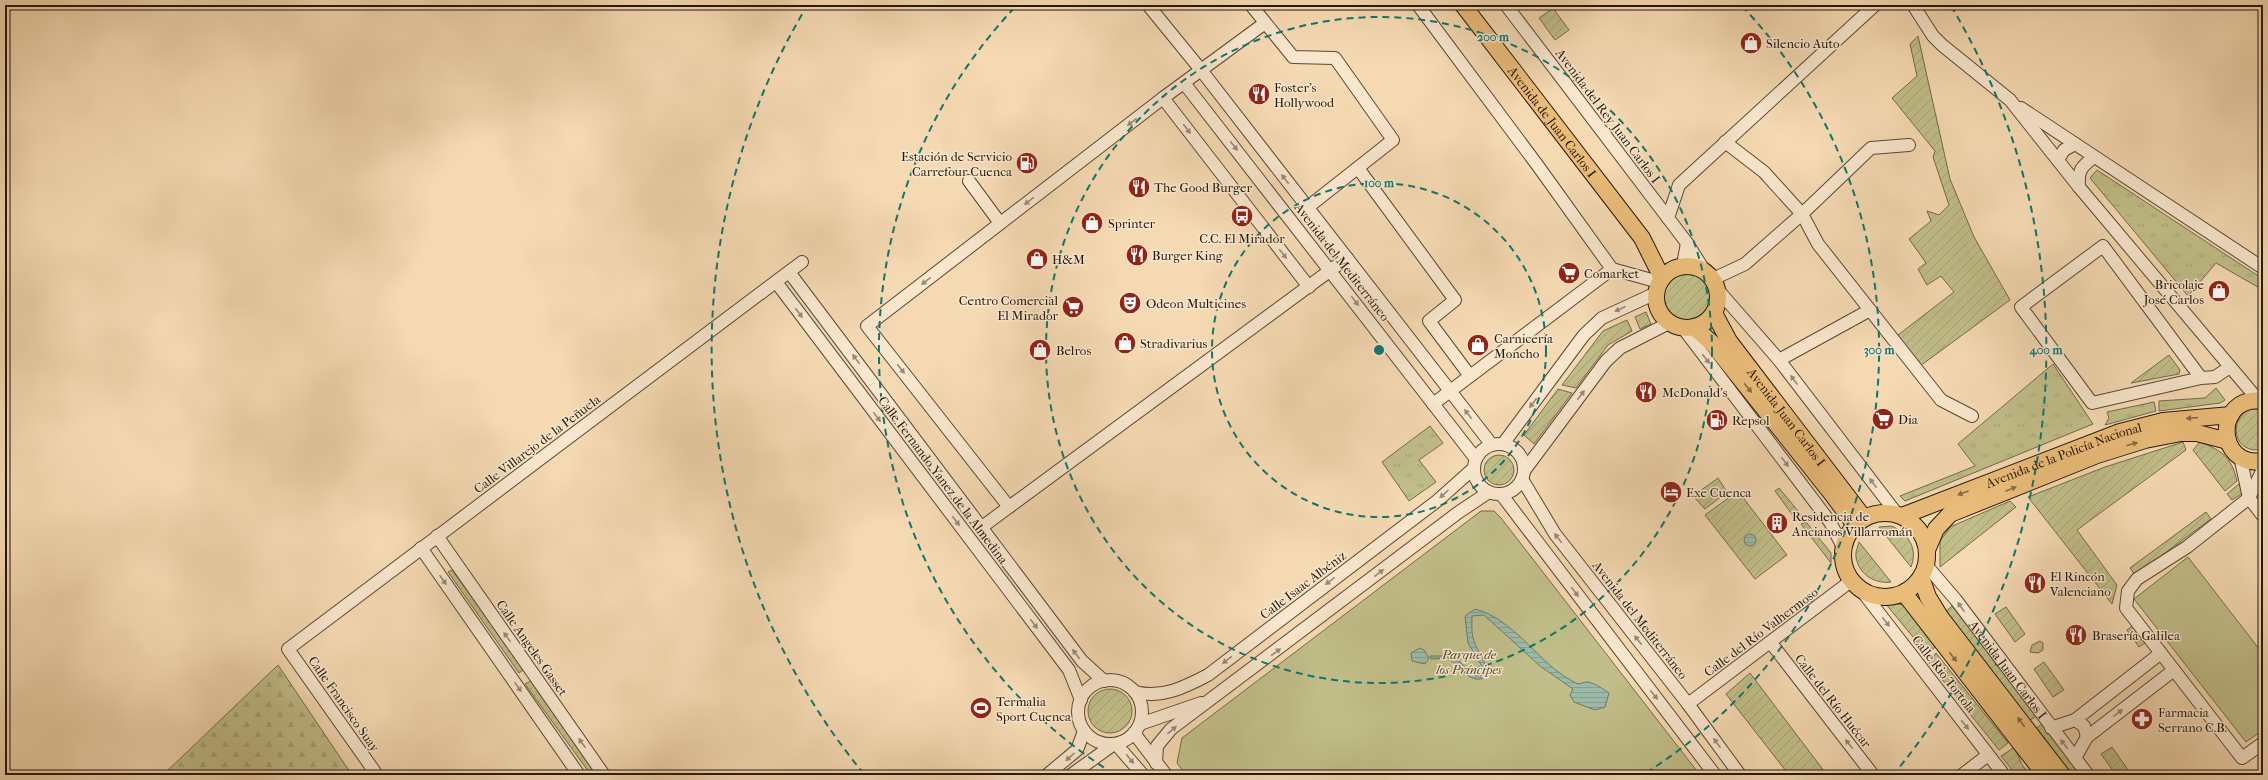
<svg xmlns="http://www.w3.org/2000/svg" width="2268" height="780" font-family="'IM FELL French Canon',serif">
	<defs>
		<pattern id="grass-tufts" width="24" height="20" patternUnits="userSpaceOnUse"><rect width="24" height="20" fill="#c1be89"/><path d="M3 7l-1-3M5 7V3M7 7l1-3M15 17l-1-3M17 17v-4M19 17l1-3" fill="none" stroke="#a6a375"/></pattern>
		<pattern id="forest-firs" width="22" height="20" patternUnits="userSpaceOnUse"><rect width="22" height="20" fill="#c1be89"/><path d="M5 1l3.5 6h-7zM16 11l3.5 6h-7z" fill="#a6a375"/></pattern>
		<pattern id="garden-furrows" width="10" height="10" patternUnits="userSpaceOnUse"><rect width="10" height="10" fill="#c1be89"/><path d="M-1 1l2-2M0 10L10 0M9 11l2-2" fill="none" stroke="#a6a375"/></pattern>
		<pattern id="water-rules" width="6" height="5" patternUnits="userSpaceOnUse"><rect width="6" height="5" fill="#9dbaa9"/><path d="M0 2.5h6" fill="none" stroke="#879f90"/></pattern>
	</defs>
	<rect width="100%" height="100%" fill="#f5d9b2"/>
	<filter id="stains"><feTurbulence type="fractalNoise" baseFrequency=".005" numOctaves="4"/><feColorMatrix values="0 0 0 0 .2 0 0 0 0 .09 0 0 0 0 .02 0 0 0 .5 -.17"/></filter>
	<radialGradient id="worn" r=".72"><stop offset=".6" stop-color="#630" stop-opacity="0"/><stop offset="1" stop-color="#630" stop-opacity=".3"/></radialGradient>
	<path fill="url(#grass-tufts)" stroke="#726a4a" d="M2097,170L2263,279V290L2216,263L2188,296L2090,178Z
		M2053,364L2093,424L1905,501L1900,496L1975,466L1958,444Z
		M2216,388L2225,400L2220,403L2159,411V401L2205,398Z
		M2154,402L2156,411L2105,425L2109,418L2107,412Z
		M1430,426L1443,443L1419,460L1436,482L1409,501L1382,462Z"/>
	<path fill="url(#forest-firs)" stroke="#726a4a" d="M278,665L352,775H163Z"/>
	<path fill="#c1be89" stroke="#726a4a" d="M1481,511H1494L1501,518L1700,775H1186L1177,763L1182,738Z
		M2188,557L2263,654V730L2246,742L2134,599Z"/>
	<path fill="url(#garden-furrows)" stroke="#726a4a" d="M1558,5L1559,7L1555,11L1569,30L1555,40L1539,18Z
		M1918,36L1950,179L1974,237L2010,300L1920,366L1898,335L1954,292L1941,276L1927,285L1918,269L1926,263L1909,239L1931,221L1927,211L1939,215L1949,205L1933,157L1935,151L1892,98L1917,76L1910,44Z
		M1662 296a24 24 0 1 1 48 0a24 24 0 1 1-48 0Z
		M1646,312L1651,324L1640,329L1635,317Z
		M1627,320L1632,331L1608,345L1576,388L1562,385L1603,331Z
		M2169,355L2180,370L2179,374L2131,383Z
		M1558,389L1572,393L1534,444L1524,435Z
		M2252,408H2263V449C2235,456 2225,420 2252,408Z
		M2183,442L2186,450L2077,530L2117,585L2112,604L2028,497L2105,467Z
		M2200,442C2222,451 2231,456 2237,481L2225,491L2193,450Z
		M1484 470a15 15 0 1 1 30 0a15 15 0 1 1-30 0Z
		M1718,478L1727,492L1705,509L1693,496Z
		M2239,484L2243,493L2232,500L2227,494Z
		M1779,488L1803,517L1797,521L1775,491Z
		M1738,491L1787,555L1755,579L1705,515Z
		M2010,501L2016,507L1940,567V541L1950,527Z
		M2206,512L2211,519L2135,575L2130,568Z
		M1806,522L1831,553V563L1801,524Z
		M1892,526C1909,535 1918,548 1911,567L1879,527Z
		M1859,542L1891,582C1875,584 1859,575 1856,557C1855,553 1858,546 1859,542Z
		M452,570L524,669L519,673L448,572Z
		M1885,603L1906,605L1939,644L1927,654Z
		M1952,606L2038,715L2029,721L1944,613Z
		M2006,607L2025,634L2015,642L1995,614Z
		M2132,626L2145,643L2139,647L2127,630Z
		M2040,641L2043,643V650L2038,653L2030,652L2032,645Z
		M1936,653L2008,743L1999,750L1929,663Z
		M2044,662L2064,690L2053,697L2034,669Z
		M1750,673L1827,775H1789L1726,694Z
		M531,681L598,775H591L525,684Z
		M1088 711a22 22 0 1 1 44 0a22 22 0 1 1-44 0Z
		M2043,723L2084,775H2067L2032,732Z
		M2015,747L2021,763L2029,775H2016L2001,756Z
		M2112,747L2131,774L2129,775H2116L2101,754Z"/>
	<path fill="url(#water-rules)" stroke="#6d796a" d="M1744 540a6 6 0 1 1 12 0a6 6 0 1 1-12 0Z
		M1475,609C1513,619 1535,658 1567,678C1570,679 1574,683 1578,684C1580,684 1584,682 1587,682C1595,683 1603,689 1609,693L1605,707L1595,710L1574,702L1570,695L1573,689L1540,666L1484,615L1472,616C1472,624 1471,633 1474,641C1479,656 1486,657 1487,676C1472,687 1460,667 1448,658L1431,659L1430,656H1453L1475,676L1482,675L1483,668L1468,643L1465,616Z
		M1420,648L1424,650L1429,658L1425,664L1412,661L1411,653Z"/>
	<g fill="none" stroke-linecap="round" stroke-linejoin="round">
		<g stroke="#584835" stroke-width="14">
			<g id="minor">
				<path d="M1148,5L1201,70L1492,445"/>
				<path d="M1251,5L1293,57L1335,58L1393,140L1308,207"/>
				<path d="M1418,5L1538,166L1612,269"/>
				<path d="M1506,5L1687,243L1704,270"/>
				<path d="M1913,5L1933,36L1942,45L2010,100L2079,187L2259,401"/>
				<path d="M1265,23L1163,98L867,326L1009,507L1347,258"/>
				<path d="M1184,83L1476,459"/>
				<path d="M1163,98L1309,287"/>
				<path d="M2021,108L2263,268"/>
				<path d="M1725,142L1764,172L1802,214L1818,244L1941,400L1972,416"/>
				<path d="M2058,160L2064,150L2075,144"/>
				<path d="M1358,168L1455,300L1429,321L1470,376"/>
				<path d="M969,181L1000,223"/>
				<path d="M2079,187C2078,170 2081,167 2094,157"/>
				<path d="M1668,218L1679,185L1875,5"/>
				<path d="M1683,265L1687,243"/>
				<path d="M789,272L1082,661L1104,681"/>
				<path d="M1713,279L1745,264L1802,214L1871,148L1909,145"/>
				<path d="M776,282L1069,670L1081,700"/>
				<path d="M1718,290L1779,360L1897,514"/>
				<path d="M1683,328L1830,522L1843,547"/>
				<path d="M1779,360L1870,310"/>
				<path d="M2201,378L2103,246L2021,307L2092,403L2201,378L2215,377L2230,367"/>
				<path d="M1433,404L1612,269L1659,282"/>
				<path d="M1503,444L1584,335L1602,318L1656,293"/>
				<circle cx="1499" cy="469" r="25"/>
				<path d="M2240,456L2249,498L2263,516"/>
				<path d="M2263,469L2249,498L2187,547L2137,579L2128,591L2126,608L2242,758L2263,743"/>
				<path d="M1524,471L1606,361L1620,348L1669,323"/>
				<path d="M1522,479L1555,534L1688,704L1740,775"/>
				<path d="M1501,494L1715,775"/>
				<path d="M982,527L1009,507"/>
				<path d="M437,536L604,775"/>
				<path d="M421,548L579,775"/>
				<path id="s1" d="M1926,565L1956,600L2088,775"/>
				<path d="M1862,591L2004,775"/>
				<path d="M1771,643L1873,775"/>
				<circle cx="1110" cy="712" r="32"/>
				<path d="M1135,692C1162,699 1185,687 1208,675L1437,501L1474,468"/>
				<path d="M1688,704L1851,581"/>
				<path d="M2075,720L2161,653"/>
				<path d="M1140,724L1201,703"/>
				<path d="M2051,728L2075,720L2084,726L2087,737L2075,758"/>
				<path d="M1134,733L1166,775"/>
				<path d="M2087,737L2174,670"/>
				<path d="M1116,744L1143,775"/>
				<path d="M1156,763L1157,746L1171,729L1459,512L1489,492"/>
				<path d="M377,775L288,649L802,262"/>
				<path d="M1047,775L1077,750L1084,731"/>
				<path d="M1071,775L1114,744"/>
				<path d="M1962,775L1988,755"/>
			</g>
		</g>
		<g stroke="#24170b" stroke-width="18">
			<g id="major">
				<path id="s2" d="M1463,5L1642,238L1662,278"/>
				<circle cx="1687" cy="297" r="31"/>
				<path id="s3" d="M1714,313L1729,341L1864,518"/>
				<path d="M1694,327L1712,343L1832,494L1855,525"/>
				<path d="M2263,401C2213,394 2216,469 2263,461"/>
				<circle cx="1885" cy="555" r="42"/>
				<path id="s4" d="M1902,516L2120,432L2163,421L2231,415"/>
				<path d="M1927,550L1936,529L1950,514L2097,455L2145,440L2181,433H2197L2228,441"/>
				<path d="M1921,577L1928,597L1941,618L2062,775"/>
				<path d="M1904,593L2045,775"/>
			</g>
		</g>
		<use href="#minor" stroke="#f8e6cd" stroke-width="12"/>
		<use href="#major" stroke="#eabc79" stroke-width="16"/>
	</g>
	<defs><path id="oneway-solid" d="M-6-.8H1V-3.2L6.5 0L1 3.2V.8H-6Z"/></defs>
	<g fill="#998976">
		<use href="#oneway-solid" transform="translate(1132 122) rotate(143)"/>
		<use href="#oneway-solid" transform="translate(1187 129) rotate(52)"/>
		<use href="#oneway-solid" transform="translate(1234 146) rotate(52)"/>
		<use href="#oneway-solid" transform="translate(1285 179) rotate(-128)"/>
		<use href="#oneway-solid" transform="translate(1029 201) rotate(142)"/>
		<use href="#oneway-solid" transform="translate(1283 254) rotate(52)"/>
		<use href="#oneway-solid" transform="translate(926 281) rotate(143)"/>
		<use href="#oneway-solid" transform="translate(1355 301) rotate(53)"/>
		<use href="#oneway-solid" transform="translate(1620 309) rotate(156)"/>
		<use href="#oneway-solid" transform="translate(799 313) rotate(53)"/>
		<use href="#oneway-solid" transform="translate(856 359) rotate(-127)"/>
		<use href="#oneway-solid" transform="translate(1706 359) rotate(52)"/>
		<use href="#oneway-solid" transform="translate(901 369) rotate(52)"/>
		<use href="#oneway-solid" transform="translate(1794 380) rotate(-127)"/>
		<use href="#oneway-solid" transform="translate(1581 395) rotate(-53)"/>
		<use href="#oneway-solid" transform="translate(1533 403) rotate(127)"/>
		<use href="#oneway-solid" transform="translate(1468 414) rotate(-127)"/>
		<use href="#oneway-solid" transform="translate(877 417) rotate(53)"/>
		<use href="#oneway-solid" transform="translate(1785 462) rotate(53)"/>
		<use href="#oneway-solid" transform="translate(1873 483) rotate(-127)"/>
		<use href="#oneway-solid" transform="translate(1444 494) rotate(138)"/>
		<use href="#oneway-solid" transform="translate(956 521) rotate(53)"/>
		<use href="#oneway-solid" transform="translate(1558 538) rotate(-127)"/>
		<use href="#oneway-solid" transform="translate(1379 573) rotate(-37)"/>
		<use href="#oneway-solid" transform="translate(443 580) rotate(55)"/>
		<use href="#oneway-solid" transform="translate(1330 581) rotate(143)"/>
		<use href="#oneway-solid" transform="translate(1575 592) rotate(53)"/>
		<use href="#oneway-solid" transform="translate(1961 607) rotate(-126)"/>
		<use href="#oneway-solid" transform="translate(1886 622) rotate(52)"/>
		<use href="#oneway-solid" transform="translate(1034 624) rotate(53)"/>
		<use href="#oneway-solid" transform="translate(507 637) rotate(-125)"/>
		<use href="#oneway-solid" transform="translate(1638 640) rotate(-128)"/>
		<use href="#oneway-solid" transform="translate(1276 652) rotate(-36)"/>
		<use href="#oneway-solid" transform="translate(1076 654) rotate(-127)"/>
		<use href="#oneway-solid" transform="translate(1227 660) rotate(143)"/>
		<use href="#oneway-solid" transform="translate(518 687) rotate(55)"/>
		<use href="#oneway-solid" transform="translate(1654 695) rotate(52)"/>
		<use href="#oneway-solid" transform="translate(2118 713) rotate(-37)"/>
		<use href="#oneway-solid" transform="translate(1965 725) rotate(52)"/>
		<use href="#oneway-solid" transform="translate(1172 730) rotate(-40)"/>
		<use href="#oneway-solid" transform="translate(582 743) rotate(-125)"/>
		<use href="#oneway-solid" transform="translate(1717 743) rotate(-126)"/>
		<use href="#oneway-solid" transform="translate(1849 744) rotate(-128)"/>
		<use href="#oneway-solid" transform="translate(2064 744) rotate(-128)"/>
		<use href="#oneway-solid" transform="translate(1070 757) rotate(138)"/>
		<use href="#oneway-solid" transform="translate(1130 759) rotate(51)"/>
	</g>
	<g fill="#876a42">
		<use href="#oneway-solid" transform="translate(1748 388) rotate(51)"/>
		<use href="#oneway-solid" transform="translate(2192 418) rotate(176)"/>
		<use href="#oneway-solid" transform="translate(2132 444) rotate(-16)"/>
		<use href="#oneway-solid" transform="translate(2011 489) rotate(-22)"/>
		<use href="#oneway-solid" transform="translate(1963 493) rotate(160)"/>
		<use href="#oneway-solid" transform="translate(1953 657) rotate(52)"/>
		<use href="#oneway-solid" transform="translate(2021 722) rotate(-127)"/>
	</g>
	<g fill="none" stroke="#0f766e" stroke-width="2" stroke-dasharray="7 5">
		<circle cx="1379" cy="350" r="167"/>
		<circle cx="1379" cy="350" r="333"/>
		<path d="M1114 774A500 500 0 0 1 1016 6M1742 6A500 500 0 0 1 1644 774"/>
		<path d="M864 774A667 667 0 0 1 807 6M1951 6A667 667 0 0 1 1894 774"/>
	</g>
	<defs>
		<g id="shop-disc" transform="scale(1.15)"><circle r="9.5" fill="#8f2418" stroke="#f8e6cd"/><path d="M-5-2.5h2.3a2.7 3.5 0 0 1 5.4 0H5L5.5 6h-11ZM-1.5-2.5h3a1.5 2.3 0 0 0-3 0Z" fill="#fff"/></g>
		<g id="restaurant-disc" transform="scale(1.15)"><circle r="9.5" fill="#8f2418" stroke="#f8e6cd"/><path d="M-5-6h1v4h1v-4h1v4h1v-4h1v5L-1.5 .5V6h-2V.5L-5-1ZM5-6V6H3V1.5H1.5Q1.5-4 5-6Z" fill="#fff"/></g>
		<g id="fuel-disc" transform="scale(1.15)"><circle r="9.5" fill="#8f2418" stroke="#f8e6cd"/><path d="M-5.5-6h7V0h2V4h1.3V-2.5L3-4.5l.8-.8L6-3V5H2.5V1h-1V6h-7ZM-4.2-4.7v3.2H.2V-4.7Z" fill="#fff"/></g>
		<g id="bus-disc" transform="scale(1.15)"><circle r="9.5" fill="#8f2418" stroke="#f8e6cd"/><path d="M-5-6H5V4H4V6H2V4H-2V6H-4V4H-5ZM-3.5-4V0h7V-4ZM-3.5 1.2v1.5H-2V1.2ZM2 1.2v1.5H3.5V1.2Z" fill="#fff"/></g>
		<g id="supermarket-disc" transform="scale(1.15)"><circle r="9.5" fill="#8f2418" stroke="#f8e6cd"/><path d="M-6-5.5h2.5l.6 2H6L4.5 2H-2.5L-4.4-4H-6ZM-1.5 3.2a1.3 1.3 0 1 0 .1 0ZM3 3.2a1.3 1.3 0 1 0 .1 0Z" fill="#fff"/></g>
		<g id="theatre-disc" transform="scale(1.15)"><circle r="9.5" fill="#8f2418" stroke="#f8e6cd"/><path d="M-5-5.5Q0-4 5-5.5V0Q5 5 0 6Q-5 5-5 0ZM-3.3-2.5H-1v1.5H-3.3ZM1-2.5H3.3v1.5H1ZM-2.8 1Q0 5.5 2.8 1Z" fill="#fff"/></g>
		<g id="hotel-disc" transform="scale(1.15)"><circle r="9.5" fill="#8f2418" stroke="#f8e6cd"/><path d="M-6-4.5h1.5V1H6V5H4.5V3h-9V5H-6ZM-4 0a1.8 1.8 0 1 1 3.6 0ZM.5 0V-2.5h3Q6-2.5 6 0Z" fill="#fff"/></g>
		<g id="building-disc" transform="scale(1.15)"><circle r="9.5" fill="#8f2418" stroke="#f8e6cd"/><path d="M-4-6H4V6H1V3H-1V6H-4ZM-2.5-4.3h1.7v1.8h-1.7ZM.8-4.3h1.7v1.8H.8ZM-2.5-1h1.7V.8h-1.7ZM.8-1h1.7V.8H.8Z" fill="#fff"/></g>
		<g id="stadium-disc" transform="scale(1.15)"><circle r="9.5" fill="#8f2418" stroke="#f8e6cd"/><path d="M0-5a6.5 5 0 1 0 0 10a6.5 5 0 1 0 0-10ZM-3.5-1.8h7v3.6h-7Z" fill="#fff"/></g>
		<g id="pharmacy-disc" transform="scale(1.15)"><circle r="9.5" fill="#8f2418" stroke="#f8e6cd"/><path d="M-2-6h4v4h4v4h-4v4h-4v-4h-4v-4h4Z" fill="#fff"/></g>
	</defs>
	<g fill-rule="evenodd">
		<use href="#shop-disc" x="1751" y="43"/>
		<use href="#restaurant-disc" x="1259" y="94"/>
		<use href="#fuel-disc" x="1027" y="163"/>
		<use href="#restaurant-disc" x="1139" y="187"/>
		<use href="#bus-disc" x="1242" y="216"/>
		<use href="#shop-disc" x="1092" y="223"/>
		<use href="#restaurant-disc" x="1137" y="255"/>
		<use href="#shop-disc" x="1037" y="259"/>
		<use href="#supermarket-disc" x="1569" y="273"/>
		<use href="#shop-disc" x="2219" y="291"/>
		<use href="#theatre-disc" x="1130" y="303"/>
		<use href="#supermarket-disc" x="1073" y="307"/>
		<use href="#shop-disc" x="1125" y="343"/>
		<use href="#shop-disc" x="1478" y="345"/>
		<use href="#shop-disc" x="1040" y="350"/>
		<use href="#restaurant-disc" x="1646" y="392"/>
		<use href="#supermarket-disc" x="1883" y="419"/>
		<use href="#fuel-disc" x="1717" y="420"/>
		<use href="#hotel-disc" x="1671" y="492"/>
		<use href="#building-disc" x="1777" y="523"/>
		<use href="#restaurant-disc" x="2035" y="583"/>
		<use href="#restaurant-disc" x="2076" y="635"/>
		<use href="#stadium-disc" x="981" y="708"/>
		<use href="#pharmacy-disc" x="2142" y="719"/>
	</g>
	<g text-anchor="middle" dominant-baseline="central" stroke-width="3" stroke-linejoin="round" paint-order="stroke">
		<g font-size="13" fill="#24170b" stroke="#f8e6cd" text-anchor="start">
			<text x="1766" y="43">Silencio Auto</text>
			<text x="1274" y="87">Foster's<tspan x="1274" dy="15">Hollywood</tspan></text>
			<text x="1012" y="156" text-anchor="end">Estación de Servicio<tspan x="1012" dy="15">Carrefour Cuenca</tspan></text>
			<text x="1154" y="187">The Good Burger</text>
			<text x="1108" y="223">Sprinter</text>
			<text x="1242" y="238" text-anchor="middle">C.C. El Mirador</text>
			<text x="1152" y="255">Burger King</text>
			<text x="1052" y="259">H&amp;M</text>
			<text x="1584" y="273">Comarket</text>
			<text x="2204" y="284" text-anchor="end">Bricolaje<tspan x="2204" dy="15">José Carlos</tspan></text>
			<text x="1058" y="300" text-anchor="end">Centro Comercial<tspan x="1058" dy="15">El Mirador</tspan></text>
			<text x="1146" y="303">Odeon Multicines</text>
			<text x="1494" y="338">Carnicería<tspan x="1494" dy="15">Moncho</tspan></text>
			<text x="1140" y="343">Stradivarius</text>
			<text x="1056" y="350">Belros</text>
			<text x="1662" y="392">McDonald's</text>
			<text x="1898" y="419">Dia</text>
			<text x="1732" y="420">Repsol</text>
			<text x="1686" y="492">Exe Cuenca</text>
			<text x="1792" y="516">Residencia de<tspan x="1792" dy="15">Ancianos Villarromán</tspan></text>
			<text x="2050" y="576">El Rincón<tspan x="2050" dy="15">Valenciano</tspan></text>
			<text x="2092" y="635">Brasería Galilea</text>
			<text x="996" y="701">Termalia<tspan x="996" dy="15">Sport Cuenca</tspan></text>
			<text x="2158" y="712">Farmacia<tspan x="2158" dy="15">Serrano C.B.</tspan></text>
		</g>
		<g font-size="13" fill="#24170b" stroke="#f8e6cd">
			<text transform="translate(1608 116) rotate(53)">Avenida del Rey Juan Carlos I</text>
			<text stroke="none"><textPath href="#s2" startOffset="147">Avenida de Juan Carlos I</textPath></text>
			<text transform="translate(1342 262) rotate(52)">Avenida del Mediterráneo</text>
			<text stroke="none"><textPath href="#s3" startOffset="127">Avenida Juan Carlos I</textPath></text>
			<text transform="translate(537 444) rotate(-37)">Calle Villarejo de la Peñuela</text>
			<text stroke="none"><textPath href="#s4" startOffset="173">Avenida de la Policía Nacional</textPath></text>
			<text transform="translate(943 480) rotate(53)">Calle Fernando Yanez de la Almedina</text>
			<text transform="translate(1303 585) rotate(-37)">Calle Isaac Albéniz</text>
			<text transform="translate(1640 620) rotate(52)">Avenida del Mediterráneo</text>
			<text transform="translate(1761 632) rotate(-37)">Calle del Río Valhermoso</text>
			<text transform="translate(532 648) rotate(55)">Calle Angeles Gasset</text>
			<text stroke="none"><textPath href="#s1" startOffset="133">Avenida Juan Carlos I</textPath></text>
			<text transform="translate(1944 674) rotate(52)">Calle Rio Tortola</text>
			<text transform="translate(1833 701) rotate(52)">Calle del Río Huécar</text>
			<text transform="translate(344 704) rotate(55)">Calle Francisco Suay</text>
		</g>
		<g font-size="13" font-style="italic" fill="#534931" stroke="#f8e6cd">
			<text x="1469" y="654">Parque de<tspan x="1469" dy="15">los Príncipes</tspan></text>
		</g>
	</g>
	<circle cx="1379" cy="350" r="6" fill="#0f766e" stroke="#f8e6cd" stroke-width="2"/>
	<g font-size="12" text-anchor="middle" font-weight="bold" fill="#0f766e" stroke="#f8e6cd" stroke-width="3" stroke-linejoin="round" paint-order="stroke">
		<text x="1493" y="41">200 m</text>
		<text x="1379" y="187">100 m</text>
		<text x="1879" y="354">300 m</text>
		<text x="2046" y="354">400 m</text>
	</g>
	<rect width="2268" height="780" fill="none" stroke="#f5d9b2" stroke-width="20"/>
	<rect x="6" y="6" width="2256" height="768" fill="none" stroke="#24170b" stroke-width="2"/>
	<rect x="10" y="10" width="2248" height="760" fill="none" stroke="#24170b"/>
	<rect width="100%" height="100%" filter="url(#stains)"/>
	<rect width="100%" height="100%" fill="url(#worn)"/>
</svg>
